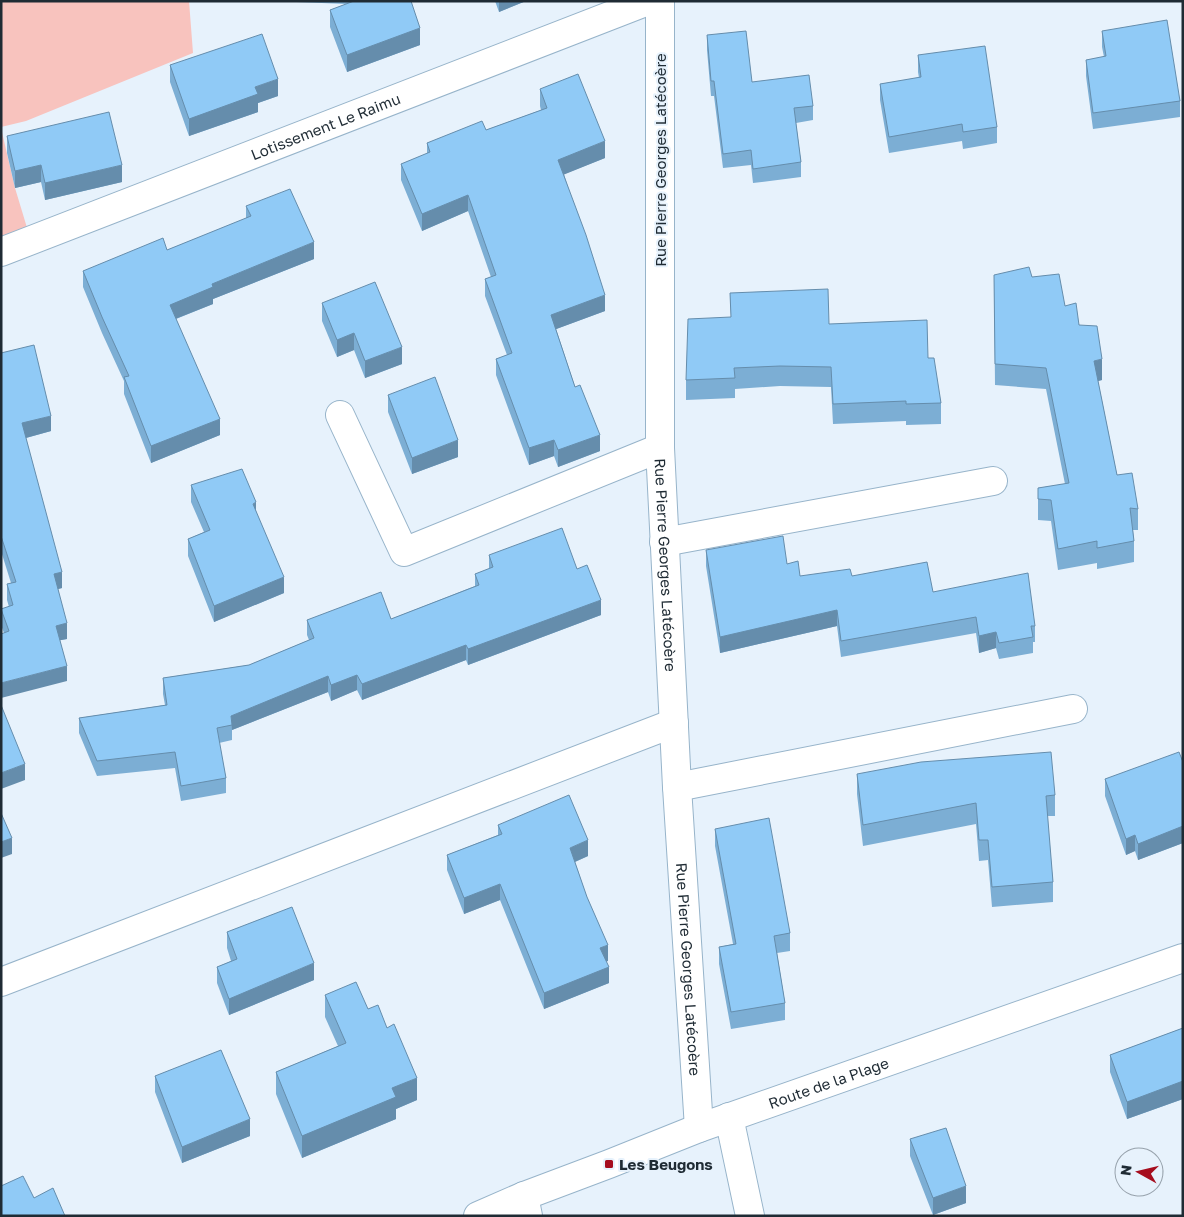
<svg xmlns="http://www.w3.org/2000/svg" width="1184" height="1217" font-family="'Golos Text',sans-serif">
	<rect width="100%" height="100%" fill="#e7f2fc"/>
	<path fill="#f8c3be" d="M1,1H189L193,53L26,121L1,127Z
		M1,128L15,188L28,231L1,240Z"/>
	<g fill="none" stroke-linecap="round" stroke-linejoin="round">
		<g stroke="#97b4ca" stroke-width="30">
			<g id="minor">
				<path id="s1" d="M660,1V448L677,787L699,1128"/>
				<path id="s2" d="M1,252L648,1"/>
				<path d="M340,415L404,552L660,448"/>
				<path d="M664,542L993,481"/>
				<path d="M677,787L1073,709"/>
				<path d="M1,982L674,723"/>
				<path d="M729,1117L750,1216"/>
				<path d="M524,1196L528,1216"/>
			</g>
		</g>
		<g stroke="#97b4ca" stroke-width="30">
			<g id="tertiary">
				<path id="s3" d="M478,1216L524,1196L609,1164L699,1128L1183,958"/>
			</g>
		</g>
		<use href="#minor" stroke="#fff" stroke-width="28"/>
		<use href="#tertiary" stroke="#fff" stroke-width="28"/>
	</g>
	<path fill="#7caed4" d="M271,1H411L420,45L347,72L330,27V10L347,4Z
		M495,1H526L499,12Z
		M1102,31L1180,101V117L1093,129L1086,76V60L1104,57L1102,47Z
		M707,35L752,82L813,106V120L796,123L801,162V177L753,183L751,165L723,168L714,96H711L707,50Z
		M918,55L997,127V143L963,149L962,141L889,153L880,100V84L919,78L918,72Z
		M170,65L278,96L258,103V112L189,136L170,82Z
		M540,89L605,158L564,174L605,311L556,329L575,387L600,451L558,467L554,456L529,465L496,375V359L507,355L485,296V279L491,277L468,211L422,231L401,180V164L427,154V143L486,130L541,110L540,106Z
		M7,136L122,182L45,200L41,182L15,188L7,153Z
		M246,206L314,259L213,299V304L176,319L220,435L151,463L124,394V381L102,333L83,287V271L167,250L246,219Z
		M994,275L1032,277L1065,306L1079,325L1102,380L1098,381L1117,475L1138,509V530H1133L1134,541V562L1097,569V563L1058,570L1051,521L1038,520V488L1065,484L1046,389L995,385Z
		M730,293L829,324L928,358L941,403V424L906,425V421L833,424L831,387L780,386L735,389V398L686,400V380L731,317Z
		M322,303L402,364L365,378L354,350L337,357L322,321Z
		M1,353L51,431L26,438L62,588L58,589L67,639L60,640L67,681L4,633L1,625V609L9,607L7,600V584L11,583L1,551Z
		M388,395L458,457L412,474L388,412Z
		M191,485L256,511L284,593L214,622L188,556V539L204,532L191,502Z
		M706,550L787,564L800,576H852L933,592L1035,626V642H1033V653L999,659L996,648L979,653L976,633L841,657L837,626L720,653L706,566Z
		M489,555L577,569L601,615L468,665L466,660L362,700L357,690L331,701L328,692L232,730V740L219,743L226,778V793L181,801L175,768L97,776L79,733V718L165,705L163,694V678L249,665L309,640L307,635V620L391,619L475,586V574L489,569Z
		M1183,762V843L1138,860L1135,851L1126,855L1105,796V779Z
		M857,774L1055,795V816H1047L1053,882V902L992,907L988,860L979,861L976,824L863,846L857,794Z
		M498,825L588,856L575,862L608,961H606L609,983L544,1009L500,900L464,914L447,870V855L498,835Z
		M715,829L790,933V951L777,953L785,1003V1020L731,1029L719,964V947L733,944L715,846Z
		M227,932L314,980L229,1015L217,983V967L231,961L227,948Z
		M325,995L368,1009L387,1028L417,1100L396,1109V1119L302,1158L276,1094V1072L338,1046L325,1017Z
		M1183,1028V1099L1127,1119L1110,1072V1055Z
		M155,1076L250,1136L182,1163L155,1092Z
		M910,1139L966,1203L933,1215L910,1156Z"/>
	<path fill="#658dac" d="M499,1H526L499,12Z
		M420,28V45L347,72V55Z
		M278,79V96L258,103V112L189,136V119L255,87Z
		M605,141V158L558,177V160Z
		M41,165V182L15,188V171Z
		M122,165V182L45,200V183Z
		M468,195V211L422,231V214Z
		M314,242V259L213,299V304L170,321V305L212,284Z
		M605,295V311L551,331V315Z
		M354,333V350L337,357V340Z
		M402,347V364L365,378V361Z
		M1102,359V380L1094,382V361Z
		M51,416V431L22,439V423Z
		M220,419V435L151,463V446Z
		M600,435V451L558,467V450Z
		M458,440V457L412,474V458Z
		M554,440V456L529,465V448Z
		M256,502V519L253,504Z
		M62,572V588L54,590V574Z
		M284,577V593L214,622V606Z
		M601,600V615L468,665V649Z
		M837,610V626L720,653V637Z
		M67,623V639L56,641V626Z
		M996,632V648L979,653V636Z
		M466,645V660L362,700V684Z
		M67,666V681L1,698V683Z
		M357,675V690L331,701V685Z
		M328,676V692L232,730L231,716Z
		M25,764V780L1,789V773Z
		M1183,826V843L1138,860V844Z
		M1135,835V851L1126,855V839Z
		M12,838V854L1,858V842Z
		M588,840V856L570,864V848Z
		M500,884V900L464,914V898Z
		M608,945V961L600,964V948Z
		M314,963V980L229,1015V999Z
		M609,967V983L544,1009V993Z
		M417,1078V1100L396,1109V1119L302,1158V1136L392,1088Z
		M1183,1081V1099L1127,1119V1102Z
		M250,1119V1136L182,1163V1147Z
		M966,1186V1203L933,1215V1198Z"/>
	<path fill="#90caf6" stroke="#658dac" d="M354,1H411L420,28L347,55L330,10Z
		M1167,20L1180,101L1093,113L1086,60L1106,56L1102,31Z
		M746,31L752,82L809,75L813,106L794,108L801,162L753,169L751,150L723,154L714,81H711L707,35Z
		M262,34L278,79L255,87L258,94L189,119L170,65Z
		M985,46L997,127L963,132L962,124L889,137L880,84L921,77L918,55Z
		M578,74L605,141L558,160L586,235L605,295L551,315L575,387L580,385L600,435L558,450L554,440L529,448L496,359L512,353L485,279L496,275L468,195L422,214L401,164L430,152L427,143L482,121L486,130L547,108L540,89Z
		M109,112L122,165L45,183L41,165L15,171L7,136Z
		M290,189L314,242L212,284L213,287L170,305L220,419L151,446L124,377L129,376L102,317L83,271L163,238L167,250L251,216L246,206Z
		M1029,267L1032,277L1059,274L1065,306L1076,303L1079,325L1097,326L1102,359L1094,361L1117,475L1132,473L1138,509L1130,508L1134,541L1097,548V541L1058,549L1051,500L1038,499V488L1069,483L1046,368L995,364L994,275Z
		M375,282L402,347L365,361L354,333L337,340L322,303Z
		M828,289L829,324L927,320L928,358H934L941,403L906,404V401L833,404L831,367L780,366L734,368L735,378L686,380L688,319L731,317L730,293Z
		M34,345L51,416L22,423L62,572L54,574L67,623L56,626L67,666L1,683V634L9,631L1,609L13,605L7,584L16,582L1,536V353Z
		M435,377L458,440L412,458L388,395Z
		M242,469L256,502L253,504L284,577L214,606L188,539L210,530L191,485Z
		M562,528L577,569L587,565L601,600L468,649L466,645L362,684L357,675L331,685L328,676L231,716L232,725L217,728L226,778L181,786L175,752L97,761L79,718L167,705L163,678L249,665L314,638L307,620L381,592L391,619L479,585L475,574L493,567L489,555Z
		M783,536L787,564L798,561L800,576L850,569L852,576L927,562L933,592L1028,573L1035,626H1031L1033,637L999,643L996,632L979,636L976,617L841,641L837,610L720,637L706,550Z
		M1,705L25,764L1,773Z
		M1051,752L1055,795L1046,796L1053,882L992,887L988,840H979L976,803L863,825L857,774L921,762Z
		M1179,752L1183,762V826L1138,844L1135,835L1126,839L1105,779Z
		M569,795L588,840L570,848L587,897L608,945L600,948L609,967L544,993L500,884L464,898L447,855L502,834L498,825Z
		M1,813L12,838L1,842Z
		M769,818L790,933L774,936L785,1003L731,1012L719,947L736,944L715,829Z
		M292,907L314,963L229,999L217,967L237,959L227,932Z
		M356,982L368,1009L378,1005L387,1028L394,1024L417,1078L392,1088L396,1097L302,1136L276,1072L346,1043L325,995Z
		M1183,1028V1081L1127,1102L1110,1055Z
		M221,1050L250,1119L182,1147L155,1076Z
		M946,1128L966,1186L933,1198L910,1139Z
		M23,1176L34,1198L53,1188L65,1216H1V1186Z"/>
	<rect fill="#a60d1e" stroke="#e7f2fc" stroke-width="2" x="604" y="1159" width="10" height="10" rx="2.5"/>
	<g text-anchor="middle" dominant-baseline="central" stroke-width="4" stroke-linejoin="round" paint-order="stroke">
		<g font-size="15" fill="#1f2b34" stroke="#e7f2fc">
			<text stroke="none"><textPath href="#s2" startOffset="348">Lotissement Le Raimu</textPath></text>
			<text transform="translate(660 160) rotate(-90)">Rue Pierre Georges Latécoère</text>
			<text stroke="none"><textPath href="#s1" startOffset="564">Rue Pierre Georges Latécoère</textPath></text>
			<text stroke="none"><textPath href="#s1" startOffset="969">Rue Pierre Georges Latécoère</textPath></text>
			<text stroke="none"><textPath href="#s3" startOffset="375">Route de la Plage</textPath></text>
		</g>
		<g font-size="15" font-weight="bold" fill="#1f2b34" stroke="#e7f2fc" text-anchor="start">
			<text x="619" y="1164">Les Beugons</text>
		</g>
	</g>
	<rect width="1184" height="1217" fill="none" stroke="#1f2b34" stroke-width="5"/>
	<g transform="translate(1139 1172) rotate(278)"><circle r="24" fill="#e7f2fc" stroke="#97a2ac"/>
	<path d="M0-4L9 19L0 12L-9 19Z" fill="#a60d1e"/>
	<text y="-8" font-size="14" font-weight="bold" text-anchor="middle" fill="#1f2b34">N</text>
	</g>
</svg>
